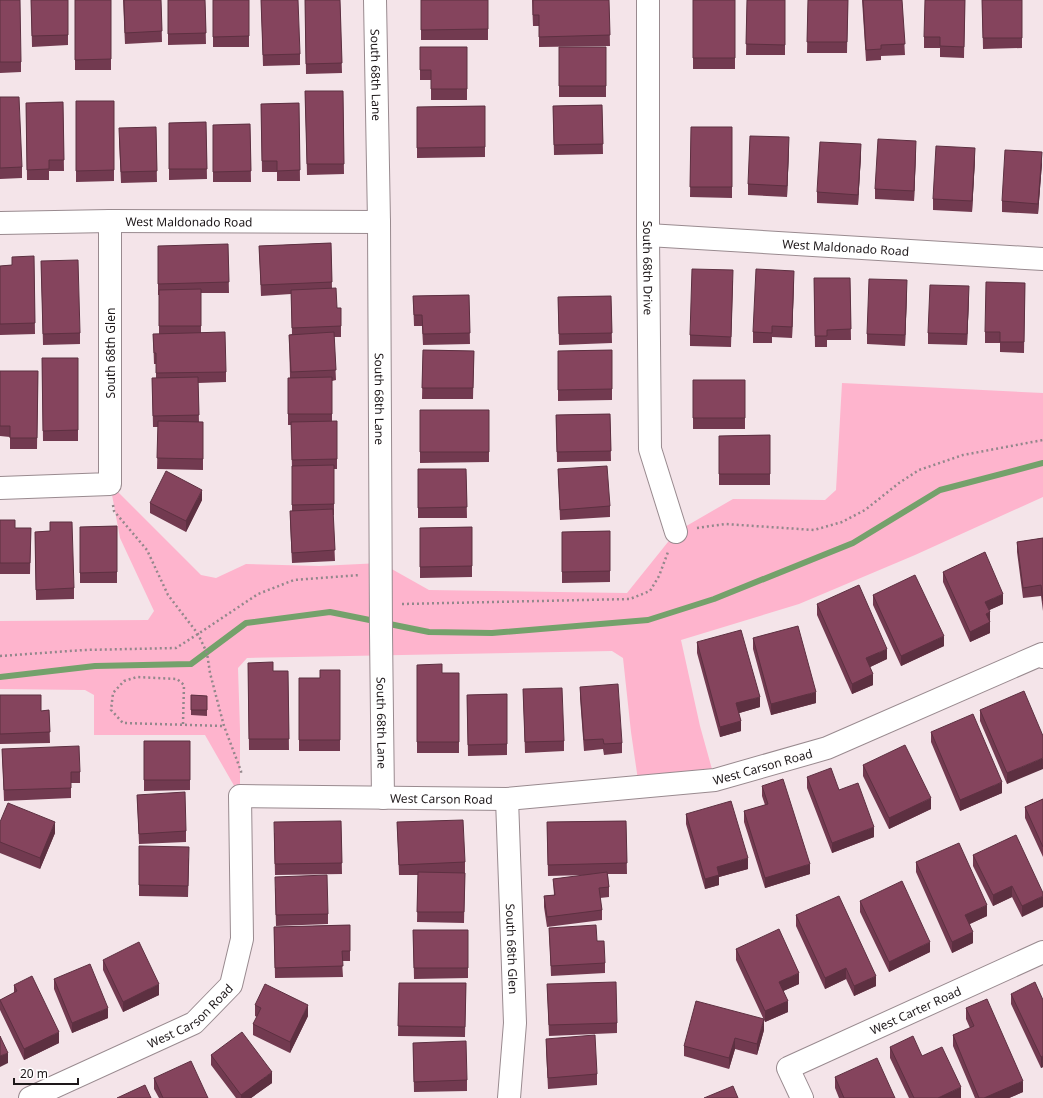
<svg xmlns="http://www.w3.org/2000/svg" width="1043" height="1098" font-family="'Noto Sans',sans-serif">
	<rect width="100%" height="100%" fill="#f4e4e9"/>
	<path fill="#feb4cd" d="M842,383L1043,393V497L915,555L799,604L681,640L700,726L715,780L639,787L631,732L623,658L612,651L247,658L238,668L240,730V796L205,735H94V695L85,690L0,689V621L148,620L154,611L120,538L110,484L201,575L216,578L246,564L319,566L381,563L429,590L627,593L676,532L733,499L825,500L836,490Z"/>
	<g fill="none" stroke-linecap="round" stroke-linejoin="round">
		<path stroke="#74a16b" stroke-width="6" d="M0,677L95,666L191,664L246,623L330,612L429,632L492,633L648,620L714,599L853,543L940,490L1043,463"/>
		<g stroke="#998a8f" stroke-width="24">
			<g id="minor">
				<path id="s1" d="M375,0L379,222L381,633L383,798"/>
				<path id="s2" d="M648,0V235L650,449L676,532"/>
				<path id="s3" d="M0,223L110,221L379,222"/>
				<path id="s4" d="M648,235L1043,259"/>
				<path d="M0,488L110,484V221"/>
				<path id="s5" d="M507,799L515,1023L509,1098"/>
				<path id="s6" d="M30,1098L194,1023L231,985L242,939L240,796L507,799L715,780L827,748L1042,654L1043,657"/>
				<path id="s7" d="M802,1098L788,1068L1043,952"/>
			</g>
		</g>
		<path stroke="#93878b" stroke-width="2.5" stroke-dasharray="2 3" stroke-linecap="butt" d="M113,505L114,511L147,550L168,595L198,634L207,653L210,673L224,726L241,771V775
			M697,528L725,524L814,530L842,522L865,510L899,483L919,470L963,455L1043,440
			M402,604L630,599L650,591L659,576L668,552
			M0,656L84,650L176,648L198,634L258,594L294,580L360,575
			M183,724L184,685L177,679L137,677L124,681L113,693L111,710L123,723L224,726"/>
		<use href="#minor" stroke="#fff" stroke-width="22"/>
	</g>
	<path fill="#723a50" d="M0,0L21,62V72L0,73Z
		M31,0H68V45L32,47Z
		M75,0H111V70H75Z
		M123,0H161L162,42L125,44Z
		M168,0H205L206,44L168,45Z
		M213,0H249V47H213Z
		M261,0L300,54V65L263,66Z
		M305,0H340L342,73L306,74Z
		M421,0H488V40H421Z
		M532,0H609L610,46L539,47V26H533Z
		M693,0H735V69H693Z
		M747,0H785V55H746Z
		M808,0H848L847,53H807Z
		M862,0H902L905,55L881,56V60L866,61Z
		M965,0L964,58L940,57V48H924V37Z
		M982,0H1022V48L983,49Z
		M420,47H467V100H431V80H420Z
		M559,47H606V97H559Z
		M305,91H343L344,174L307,175Z
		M0,97L22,167V178L0,179Z
		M76,101H114V181L76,182Z
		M63,102L64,171H49V180H27L26,103Z
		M299,103L300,181H277V172H262L261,104Z
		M602,105L603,154L554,155L553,106Z
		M485,106V157L417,158V107Z
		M206,122L207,179L169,180V123Z
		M250,124L251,182H213V125Z
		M156,127L157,182L121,183L119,139Z
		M691,127H732V198L690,197Z
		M789,148L787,197L748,195V184Z
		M916,151L914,201L875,199V189Z
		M861,155L858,205L817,203V192Z
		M975,159L972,212L933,210V199Z
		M1042,163L1038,214L1002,212V201Z
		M331,243L332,288L341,326V337H334L336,380L332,381V421L337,459V469H334V515H333L335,561L292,563L290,522V511H292V470L291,425H288V378H290L289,335L292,334L291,294L261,296L259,246Z
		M228,244L229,293H201V333L226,372V382L198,383L199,422H203V470L157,469L158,427H153L152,378H156V364H154L153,334H159V295H158V256Z
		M34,256L35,334L0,335V266L12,265Z
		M41,261L80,333V344L43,345Z
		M814,278H850L851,340H827V347H815Z
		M733,280L731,347L690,346V335Z
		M794,281L792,338L772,337V343H753V332Z
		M1025,283L1024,353L1000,352V343H985V332Z
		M907,291L905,346L867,344V334Z
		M469,295L470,344L423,345L422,326H414L413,296Z
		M611,296L612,343L559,345L558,297Z
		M969,297L967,345L928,344V333Z
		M423,350L474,351L473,399H422Z
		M612,350V400L558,401V351Z
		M42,358H78V441H43Z
		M0,371H38L37,449H10V437L0,436Z
		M693,380H745V429H693Z
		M420,410H489V462L420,463Z
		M610,414L611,461L557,462L556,415Z
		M770,435V485H719V436Z
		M418,469H466L467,518H418Z
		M558,469L610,506V517L560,520Z
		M202,500L186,532L150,513V503Z
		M0,520L15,528H31L30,574H0Z
		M50,522L74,588V599L36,600L35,532L50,531Z
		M117,526V583H80V527Z
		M472,527V577L420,578V528Z
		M610,531V582L562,583V532Z
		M1043,538V611L1041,596L1023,598L1017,552V542Z
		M943,572L1003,604L989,610L990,612V633L970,642L943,582Z
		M873,595L944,646L901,666L873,605Z
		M817,604L887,659L870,667L873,685L852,694L817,615Z
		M753,638L816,703L771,715L753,649Z
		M697,642L760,707L739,713L741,731L720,737L697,653Z
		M248,663L273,671H288L289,750H249Z
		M417,665L442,673H459V753H417Z
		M340,670V751H299V678H320Z
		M580,687L622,743V753L604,755L603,749L584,751L580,698Z
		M523,689L564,741V751L525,753Z
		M507,694V755L468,756L467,695Z
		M0,695L41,711L49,710L50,743L0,744Z
		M191,695L207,696V716L191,715Z
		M980,710L1043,736L1007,784L980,721Z
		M931,732L1002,793L960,811L931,742Z
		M144,741H190V790L144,791Z
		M2,749L80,772V783H71V798L4,801Z
		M863,765L931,809L889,829L863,776Z
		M807,777L874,837L832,853L807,788Z
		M762,786L810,874L765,888L744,822V811L765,805L762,796Z
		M137,795L186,831V842L139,844Z
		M1043,799V857L1025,818V807Z
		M686,814L748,869L719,877V885L705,889L686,824Z
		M341,821L342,874L275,875L274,833Z
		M626,821L627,874H608L609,887V897L600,898L602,910V920L547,927L544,907V896L554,895L553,879L587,875L548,876L547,822Z
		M0,822L55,833L40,869L0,853Z
		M397,822L465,862V873H453H465L464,923L417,922L418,875H399Z
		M973,855L1043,893L1022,917L1012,897L993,906L973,866Z
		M189,858L188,897L139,896V885Z
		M916,862L987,916L970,924L973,943L952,953L916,872Z
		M275,888L328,914V924L276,926Z
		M860,901L930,952L889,972L860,912Z
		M796,915L876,986L854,996L846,979L825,989L796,926Z
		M350,925V961H342L343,977L275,978L274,927Z
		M549,928L597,941L605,963V973L551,976Z
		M413,930H468V978L414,979Z
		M736,949L799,984L783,991L788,1012L765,1022L736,960Z
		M103,960L159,995L123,1012L103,970Z
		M54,979L108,1018L72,1033L54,989Z
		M399,983H466L465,1037L398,1036Z
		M547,984L617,1023V1033L549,1036Z
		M14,985L59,1043L24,1060L0,1010V1000L14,993Z
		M1011,994L1043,1000V1067L1041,1068L1011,1004Z
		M255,1005L308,1016L290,1053L253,1035V1024L257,1017L255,1016Z
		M966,1008L1023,1092L1009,1098H975L953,1046V1035L970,1028L966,1019Z
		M764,1030L757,1055L735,1049L729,1069L684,1056V1046Z
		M546,1039L597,1074V1085L548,1089L546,1049Z
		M413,1043L467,1080V1091L414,1092Z
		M890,1047L961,1098H909L890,1058Z
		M211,1055L272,1083L251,1098H236L211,1065Z
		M835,1077L895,1098H839L835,1088Z
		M154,1078L208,1098H159L154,1089Z"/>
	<path fill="#5d3041" d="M789,137V148L787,197V186Z
		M916,141V151L914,201V191Z
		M861,144V155L858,205V195Z
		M975,148V159L972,212V201Z
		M1042,152V163L1038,214V204Z
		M794,271V281L792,338V327Z
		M907,280V291L905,346V335Z
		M969,286V297L967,345V334Z
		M202,490V500L186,532V521Z
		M1003,594V604L985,612V602Z
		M990,612V633L970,642V632L986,614Z
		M944,636V646L901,666V656Z
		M887,649V659L866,669V658Z
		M873,674V685L852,694V684Z
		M816,692V703L771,715V704Z
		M760,697V707L736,714V703Z
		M741,721V731L720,737V727Z
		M1043,758V769L1007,784V773Z
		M1002,782V793L960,811V800Z
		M931,798V809L889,829V818Z
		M55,822V833L40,869V858Z
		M874,827V837L832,853V843Z
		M748,858V869L719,877V885L705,889V879L717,867Z
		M810,864V874L765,888V878Z
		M1012,886V897L993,906V895Z
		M1043,896V907L1022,917V906Z
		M987,905V916L965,926V915Z
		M973,932V943L952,953V942Z
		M930,942V952L889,972V962Z
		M846,968V979L825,989V978Z
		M799,973V984L779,993V982Z
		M876,976V986L854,996V986Z
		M159,984V995L123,1012V1002Z
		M788,1001V1012L765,1022V1011Z
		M308,1005V1016L290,1053V1042Z
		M108,1008V1018L72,1033V1023Z
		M764,1019V1030L757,1055V1044Z
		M59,1032V1043L24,1060V1049Z
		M735,1038V1049L729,1069V1058Z
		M8,1053V1063L0,1067V1056Z
		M1043,1056V1067L1041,1068V1057Z
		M272,1072V1083L251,1098H241V1095Z
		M1023,1081V1092L1009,1098H984Z
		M961,1087V1098H938Z"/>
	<path fill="#85445d" stroke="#5d3041" d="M0,0H20L21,62H0Z
		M31,0H68V35L32,36Z
		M75,0H111V59L75,60Z
		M124,0H161L162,31L125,33Z
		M168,0H205L206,33L168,34Z
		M213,0H249V36L213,37Z
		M261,0H298L300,54L263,55Z
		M305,0H340L342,63L306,64Z
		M421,0H488V29L421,30Z
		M533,0H609L610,35L539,37V15H533Z
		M693,0H735V58H693Z
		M747,0H785V45L746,44Z
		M808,0H848L847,42H807Z
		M863,0H902L905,44L881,45V49L866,50Z
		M925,0H965L964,47L940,46V37H924Z
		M982,0H1022V38H983Z
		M420,47H467V89H431V70H420Z
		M559,47H606V86H559Z
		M305,91H343L344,164H307Z
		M0,97H19L22,167L0,168Z
		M76,101H114V170L76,171Z
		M63,102L64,160H49V169L27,170L26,103Z
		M299,103L300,170L277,171V161H262L261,104Z
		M602,105L603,144L554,145L553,106Z
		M485,106V147L417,148V107Z
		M206,122L207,169H169V123Z
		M250,124L251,171L213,172V125Z
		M156,127L157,171L121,172L119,128Z
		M691,127H732V187H690Z
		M750,136L789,137L787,186L748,184Z
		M878,139L916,141L914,191L875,189Z
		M820,142L861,144L858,195L817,192Z
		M936,146L975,148L972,201L933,199Z
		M1005,150L1042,152L1038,204L1002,201Z
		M331,243L332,282L261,285L259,246Z
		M228,244L229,282L158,284V246Z
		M34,256L35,323L0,324V266L12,265V257Z
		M78,260L80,333L43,334L41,261Z
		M692,269L733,270L731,337L690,335Z
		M756,269L794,271L792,327L772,326V333L753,332Z
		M814,278H850L851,329L827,330V336H815Z
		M869,279L907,280L905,335L867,334Z
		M986,282L1025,283L1024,342H1000V332H985Z
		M930,285L969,286L967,334L928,333Z
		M336,288L337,308H341V326L292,328L291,290Z
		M201,289V326H159V290Z
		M469,295L470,333L423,334L422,315H414L413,296Z
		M611,296L612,333L559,334L558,297Z
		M225,332L226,372L156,373V353H154L153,334Z
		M334,332L336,370L291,372L289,335Z
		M423,350L474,351L473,388H422Z
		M612,350V389L558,390V351Z
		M42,358H78V430L43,431Z
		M0,371H38L37,438H10V426H0Z
		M198,377L199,415L153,416L152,378Z
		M332,377V414H288V378Z
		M693,380H745V418H693Z
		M420,410H489V452H420Z
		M610,414L611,451L557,452L556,415Z
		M158,421L203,422V459L157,458Z
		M337,421V459L292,460L291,422Z
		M770,435V474H719V436Z
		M334,465V504L292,505V466Z
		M607,466L610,506L560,510L558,469Z
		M418,469H466L467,507L418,508Z
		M166,471L202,490L186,521L150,503Z
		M333,509L335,550L292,553L290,511Z
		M0,520H15V528H31L30,563H0Z
		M50,522H72L74,588L36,590L35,532L50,531Z
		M117,526V572L80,573V527Z
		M472,527V566L420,567V528Z
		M610,531V571L562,572V532Z
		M1043,538V601L1041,585L1023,588L1017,542Z
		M985,552L1003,594L985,602L990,612L986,614L990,622L970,632L943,572Z
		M915,575L944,636L901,656L873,595Z
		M859,585L887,649L866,658L873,674L852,684L817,604Z
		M798,626L816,692L771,704L753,638Z
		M741,630L760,697L736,703L741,721L720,727L697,642Z
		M273,662V671H288L289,739H249L248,663Z
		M442,664V673H459V742H417V665Z
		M320,670H340V740H299V678H320Z
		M618,684L622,743L604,744L603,739L584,740L580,687Z
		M562,688L564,741L525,742L523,689Z
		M1024,691L1043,736V758L1007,773L980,710Z
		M507,694V744L468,745L467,695Z
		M0,695H41V711L49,710L50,732L0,734Z
		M191,695L207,696V710H191Z
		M973,714L1002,782L960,800L931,732Z
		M144,741H190V780H144Z
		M905,745L931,798L889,818L863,765Z
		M79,746L80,772H71V788L4,790L2,749Z
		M831,768L839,790L858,783L874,827L832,843L807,777Z
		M783,779L810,864L765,878L744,811L768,804L762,786Z
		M185,792L186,831L139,834L137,795Z
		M1043,799V847L1025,807Z
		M731,801L748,858L717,867L719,875L705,879L686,814Z
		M8,803L55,822L40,858L0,842V822Z
		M463,820L465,862L399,865L397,822Z
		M341,821L342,863L275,864L274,822Z
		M626,821L627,863L548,865L547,822Z
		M1016,835L1043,893V896L1022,906L1012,886L993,895L973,855Z
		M959,843L987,905L965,915L973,932L952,942L916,862Z
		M139,846L189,847L188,886L139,885Z
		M418,872L465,873L464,912H417Z
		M607,872L609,887L599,888L602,910L547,917L544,896L555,895L553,879Z
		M327,875L328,914L276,915L275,877Z
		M902,881L930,942L889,962L860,901Z
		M839,896L876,976L854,986L846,968L825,978L796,915Z
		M350,925V951H342L343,966L275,968L274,927Z
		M596,925L597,941H604L605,963L551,966L549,928Z
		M779,929L799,973L779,982L788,1001L765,1011L736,949Z
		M413,930H468V968H414Z
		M139,942L159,984L123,1002L103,960Z
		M90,964L108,1008L72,1023L54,979Z
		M32,976L59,1032L24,1049L0,1000L17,991L14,985Z
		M616,982L617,1023L549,1025L547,984Z
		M1035,982L1043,1000V1056L1041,1057L1011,994Z
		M399,983H466L465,1027L398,1026Z
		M265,984L308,1005L290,1042L253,1024L261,1008L255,1005Z
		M987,999L1023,1081L984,1098H979L953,1035L974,1026L966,1008Z
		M696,1001L764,1019L757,1044L735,1038L729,1058L684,1046Z
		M242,1032L272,1072L241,1095L211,1055Z
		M595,1035L597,1074L548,1078L546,1039Z
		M0,1036L8,1053L0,1056Z
		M913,1036L922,1056L942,1047L961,1087L938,1098H914L890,1047Z
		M466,1041L467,1080L414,1082L413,1043Z
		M877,1058L895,1098H844L835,1077Z
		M191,1061L208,1098H163L154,1078Z
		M145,1085L151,1098H117Z
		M733,1086L738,1098H704Z"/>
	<g text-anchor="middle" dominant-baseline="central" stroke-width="4" stroke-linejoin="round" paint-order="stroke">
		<g font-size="12" fill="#1e181a" stroke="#fff">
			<text stroke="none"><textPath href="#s1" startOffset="75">South 68th Lane</textPath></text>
			<text stroke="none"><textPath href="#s3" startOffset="189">West Maldonado Road</textPath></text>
			<text stroke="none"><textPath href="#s4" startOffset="198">West Maldonado Road</textPath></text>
			<text stroke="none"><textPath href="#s2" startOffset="268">South 68th Drive</textPath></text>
			<text transform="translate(110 353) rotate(-90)">South 68th Glen</text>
			<text stroke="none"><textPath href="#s1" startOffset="399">South 68th Lane</textPath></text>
			<text stroke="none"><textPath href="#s1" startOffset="723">South 68th Lane</textPath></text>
			<text stroke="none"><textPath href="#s6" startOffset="949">West Carson Road</textPath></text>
			<text stroke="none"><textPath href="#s6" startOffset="625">West Carson Road</textPath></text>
			<text stroke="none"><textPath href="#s5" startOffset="150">South 68th Glen</textPath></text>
			<text stroke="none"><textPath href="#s7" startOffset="173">West Carter Road</textPath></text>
			<text stroke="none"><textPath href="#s6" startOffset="181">West Carson Road</textPath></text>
		</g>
	</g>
	<path d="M14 1078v6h64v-6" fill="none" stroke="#1e181a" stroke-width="2"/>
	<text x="20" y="1078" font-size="12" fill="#1e181a" stroke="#ffffff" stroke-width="3" paint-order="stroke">20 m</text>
</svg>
